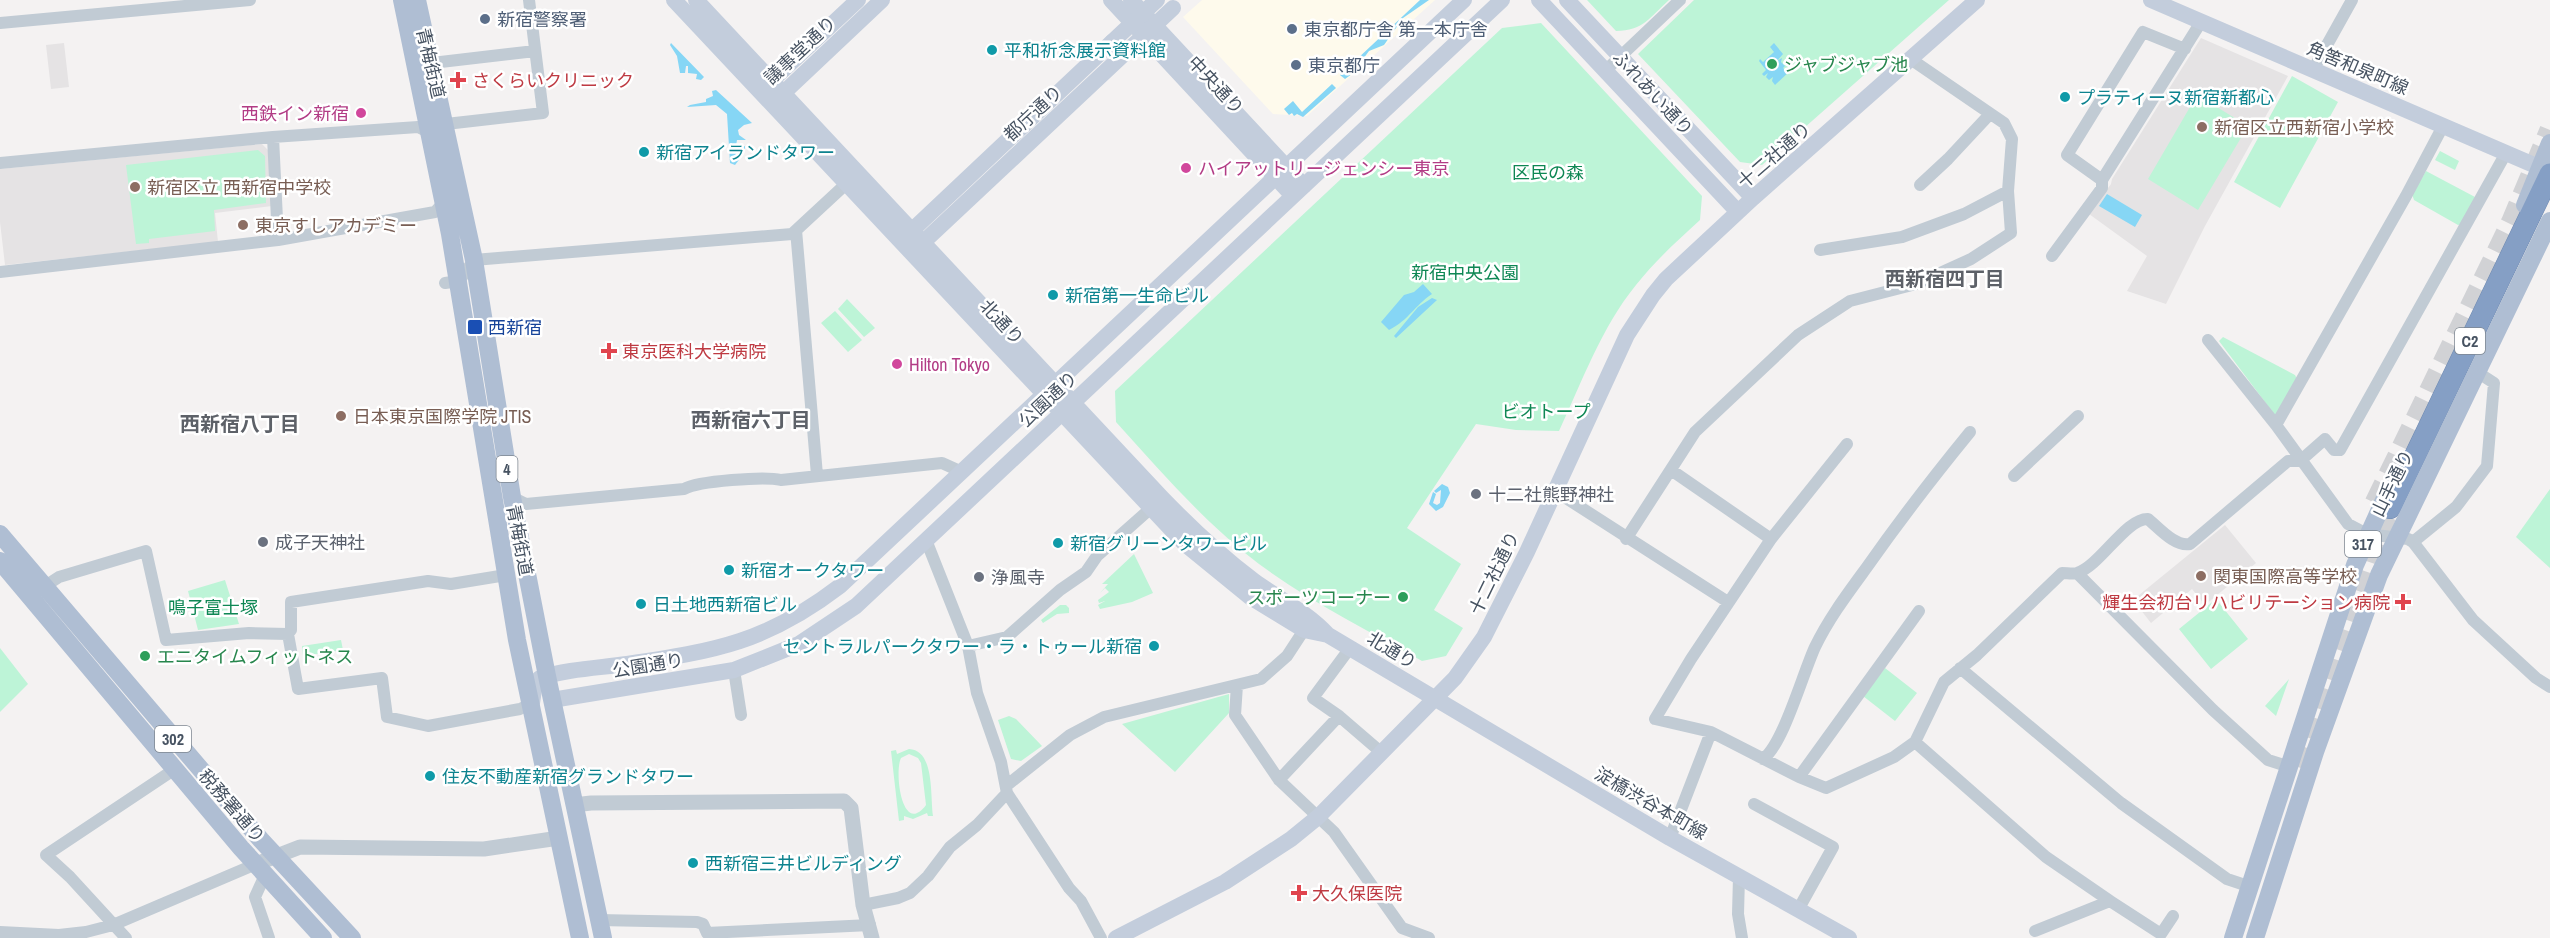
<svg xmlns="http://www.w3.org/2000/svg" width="2550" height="938" font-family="'Archivo Narrow','Noto Sans JP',sans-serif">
	<rect width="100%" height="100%" fill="#f4f2f2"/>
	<path fill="#fefaec" d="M1202,0H1435L1307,116L1273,114L1183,17Z"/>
	<path fill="#e5e3e4" d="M2201,38L2288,76L2205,226L2166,304L2127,291L2147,256L2089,214L2111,184L2112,179Z
		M64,43L69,87L51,89L46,45Z
		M262,144L268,150L272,206L215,213L218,242L5,265L0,222V169Z
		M2225,525L2256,563L2205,605L2192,589L2151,623L2133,600Z"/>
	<path fill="#bdf4d7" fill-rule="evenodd" d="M1587,0H1669C1650,17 1643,31 1616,31Z
		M1694,0H1949L1762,165L1740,162L1638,54Z
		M1541,23L1702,196L1700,220C1677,241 1655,261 1636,285C1601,328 1582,382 1559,431L1516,430L1476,424L1407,528L1461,564L1434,610L1463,628L1446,656L1422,661C1362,627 1298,596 1245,553C1197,514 1157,467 1116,422L1115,391L1502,28Z
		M2292,76L2338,102L2280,208L2234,182Z
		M2197,95L2248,126L2198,210L2148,179Z
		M258,150L265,156L266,203L214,210L215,231L149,239V243L136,244L126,165Z
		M2440,151L2459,161L2455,170L2435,160Z
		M2426,171L2475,197L2463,224L2458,225L2414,200L2412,194Z
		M847,299L875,328L864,337L838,309Z
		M835,311L862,340L848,352L821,323Z
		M2223,337L2295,375L2297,379L2278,414H2274L2222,345L2219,341Z
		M2550,489V568L2516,537Z
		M1134,554L1153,593L1132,602L1100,609L1098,605L1105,601L1099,603L1098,600L1109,592L1105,588L1100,593L1108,584H1102Z
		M225,580L239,624L198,630L188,591Z
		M2216,599L2248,639L2211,669L2179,629Z
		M1060,605H1066L1069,608V613L1057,614L1043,623L1041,620Z
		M341,640L343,650L303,656L302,646Z
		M0,648L28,684L0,712Z
		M1885,668L1917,693L1895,721L1863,696Z
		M2289,679L2276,716L2265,706Z
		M1229,694V713L1175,772L1122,724Z
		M1009,716L1016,719L1042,746L1021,761L1011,759L998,720Z
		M909,749C935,750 930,796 933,816H928L927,813L913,819L904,816V820L899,821L891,751L896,750L897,754ZM909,754L918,758L921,763L926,805C902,837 894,772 901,758Z"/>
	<path fill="#86d6f5" d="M1420,0H1429L1403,18L1384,45L1369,51L1352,74L1345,79L1340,75Z
		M671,43L704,77L701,80L696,79L697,74L688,73V66H686L685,73H680L677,56L670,45Z
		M1774,43L1783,54L1777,61L1782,58L1781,62L1785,66L1783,68L1785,70L1790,66L1792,69L1775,85L1772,81L1773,77L1769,80L1766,77L1768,73L1764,76L1762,74L1766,70L1759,61L1760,59L1763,62L1774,52L1770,47Z
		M1332,84L1336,88L1303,117L1297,114L1294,116L1292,113L1289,115L1284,109L1293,101L1302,112Z
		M716,90L752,123L744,125L738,130L739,135L746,140H737L736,146L738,149L745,146V150L737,152L739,157L742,156L735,165L730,163L727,114L716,105L687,107L690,105L706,102V99L713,96L712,91Z
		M2107,194L2142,215L2135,227L2099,206Z
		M1423,284L1432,294C1414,306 1409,320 1389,330L1381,322L1404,295L1414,292Z
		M1432,298L1437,300L1396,338L1394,336L1418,307Z
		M1442,484L1448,487L1450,493L1443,507L1436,511L1429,504L1433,492L1436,494L1433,503L1437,505L1440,503L1441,490L1436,493L1434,491Z"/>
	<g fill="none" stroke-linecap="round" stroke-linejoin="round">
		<path stroke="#d1d2d5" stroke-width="21" stroke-dasharray="21 10" stroke-linecap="butt" d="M2375,503L2512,221L2550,130
			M2298,767L2371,553L2386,516"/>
		<g stroke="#708ab1" stroke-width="22">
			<path id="motorway" d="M2390,508L2550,174"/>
		</g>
		<path stroke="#c1cbd4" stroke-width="12" d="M0,23L250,0
			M432,63L535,51
			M2313,70L2352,0
			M1605,71L1680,0
			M446,124L543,113L529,0
			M273,137L278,240
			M0,163L273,137L418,127L432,134
			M2102,180L2067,155L2143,32L2185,49
			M1920,185L1948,159L1990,114
			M796,230L817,475
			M1820,250L1902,237L1964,214L2008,191
			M2052,256L2102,188V180L2201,22
			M0,272L278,240L435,212L444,202
			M445,283L459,281L474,260L792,234L846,184
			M2208,340L2276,425L2348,524L2367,534L2408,539L2413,542L2473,620L2536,678L2550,687
			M2276,425L2406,196L2443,126
			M1847,444L1771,539L1691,659L1655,719L1711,732L1799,777L1826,788L1894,757L1915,742L1944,682L1977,655L2062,573C2067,573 2073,574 2077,573C2100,566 2126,518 2148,519C2159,528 2175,547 2190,544L2288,461H2300L2325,439L2334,450H2340L2506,153
			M1671,470L1771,539
			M2014,476L2078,416
			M1555,491L1728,602
			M512,497L526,504L684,489C698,481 765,476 781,480L942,463L962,472
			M1626,539L1695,432L1798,335L1850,301L1916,284L1971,259L2011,233L2008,191L2012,139L2004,123L1912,60
			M926,540L968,646L1007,637L1060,590L1086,572L1097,556L1150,509
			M2413,542L2456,507L2487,466L2494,383L2477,372
			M2077,573L2213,710L2268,760L2290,767
			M506,575L451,584L428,581L291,602V630L288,634L298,689L382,678L387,717L428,726L520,709L532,703
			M39,590L59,577L146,551L166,640L249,633L288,634
			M968,646L977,693L1001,762L1007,793L1069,888L1081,901L1101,938
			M1350,648L1313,698L1339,716L1382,753
			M1960,668L2121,803L2227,879L2251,887
			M734,670L741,715
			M1237,685L1235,715L1279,780L1334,832L1402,928L1429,938
			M1915,742L2046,857L2110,901L2035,931
			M1763,759C1783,745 1803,673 1815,647C1829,618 1848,593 1867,567C1900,520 1934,476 1970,432
			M1799,777L1919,611
			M1279,780L1339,716
			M1006,786L1070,735L1104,717L1261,679L1287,656L1304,630
			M1754,804L1833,847L1798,910
			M1670,838L1711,732
			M265,875L255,897L269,938
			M1739,877L1738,914L1742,938
			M2110,901L2161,934L2173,916
			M863,905L898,898L910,893L928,876L950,847L977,825L1007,793
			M599,920L697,922L703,924L707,933L870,925
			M0,932L59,935L86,932L113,925L256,864
			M126,938L70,877L46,855L175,769"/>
		<path stroke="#c1cbd4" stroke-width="15" d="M574,805L591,803L844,801L851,808L863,905L872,938
			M256,864L300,847L484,849L559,838"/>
		<path stroke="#c3cddc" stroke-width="16" d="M674,0L1185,544L1250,597L1304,630L1328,635
			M696,0L1162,498C1191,528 1221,556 1254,581C1280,600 1306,611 1328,635L1670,838L1849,938
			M1111,0L1293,196
			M1131,0L1304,186
			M1539,0L1738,212
			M1567,0L1753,198
			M2151,0L2550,172
			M765,87L858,0
			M776,100L882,0
			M905,237L1112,42
			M916,249L1124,54
			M552,700L734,670L799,644L856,606L1502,0
			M532,703L535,683L540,678C567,669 598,668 627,664C716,651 767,642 840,586L1464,0
			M1116,938L1225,882L1291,839L1318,817L1455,678L1484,637L1527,552L1627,335L1653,295L1666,279L1753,198L1977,0"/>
		<path stroke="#afbed3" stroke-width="18" d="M402,0L450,234L517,640L580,938
			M417,0L474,260L512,497L547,676L603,938
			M2525,205L2550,143
			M0,534L261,840L352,938
			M0,561L241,848L323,938
			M2233,938L2355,565L2390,487
			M2255,938L2315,752L2379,575L2550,221"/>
		<use href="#motorway" stroke="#859fc5" stroke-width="21"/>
		<path stroke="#c3cddc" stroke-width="16" d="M1112,42L1157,0
			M1124,54L1173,8"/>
	</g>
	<g fill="#5c6f8a" stroke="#fff" stroke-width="2">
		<circle cx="485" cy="19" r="6"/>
		<circle cx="1292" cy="29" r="6"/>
		<circle cx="1296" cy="65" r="6"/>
	</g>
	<g fill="#0f9aa8" stroke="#fff" stroke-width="2">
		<circle cx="992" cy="50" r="6"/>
		<circle cx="2065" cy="97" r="6"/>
		<circle cx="644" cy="152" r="6"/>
		<circle cx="1053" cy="295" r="6"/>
		<circle cx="1058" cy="543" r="6"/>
		<circle cx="729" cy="570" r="6"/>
		<circle cx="641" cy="604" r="6"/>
		<circle cx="1154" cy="646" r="6"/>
		<circle cx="430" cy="776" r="6"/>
		<circle cx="693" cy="863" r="6"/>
	</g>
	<g fill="#2e9e5b" stroke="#fff" stroke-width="2">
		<circle cx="1772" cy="64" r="6"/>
		<circle cx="1403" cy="597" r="6"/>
		<circle cx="145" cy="656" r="6"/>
	</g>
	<g fill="#e0444e" stroke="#fff" stroke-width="2">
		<path d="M455 71h6v6h6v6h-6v6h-6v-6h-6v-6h6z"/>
		<path d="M606 342h6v6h6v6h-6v6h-6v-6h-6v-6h6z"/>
		<path d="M2400 593h6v6h6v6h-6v6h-6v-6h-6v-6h6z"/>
		<path d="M1296 884h6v6h6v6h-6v6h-6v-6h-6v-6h6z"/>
	</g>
	<g fill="#d1479c" stroke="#fff" stroke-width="2">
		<circle cx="361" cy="113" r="6"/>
		<circle cx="1186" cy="168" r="6"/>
		<circle cx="897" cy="364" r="6"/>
	</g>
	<g fill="#8d6e63" stroke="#fff" stroke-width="2">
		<circle cx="2202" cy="127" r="6"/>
		<circle cx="135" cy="187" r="6"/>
		<circle cx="243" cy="225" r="6"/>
		<circle cx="341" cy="416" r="6"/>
		<circle cx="2201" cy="576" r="6"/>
	</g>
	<rect fill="#1a4fb4" stroke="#fff" stroke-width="2" x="467" y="319" width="16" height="16" rx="3"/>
	<g fill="#6b7280" stroke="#fff" stroke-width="2">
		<circle cx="1476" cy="494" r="6"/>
		<circle cx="263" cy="542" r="6"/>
		<circle cx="979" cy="577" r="6"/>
	</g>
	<g text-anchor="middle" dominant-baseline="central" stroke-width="5" stroke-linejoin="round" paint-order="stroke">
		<g fill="#fff" stroke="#7e8791" stroke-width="1.5">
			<rect x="2455" y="328" width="30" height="26" rx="4.5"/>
			<rect x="496.5" y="456" width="21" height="26" rx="4.5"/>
			<rect x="2345" y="531" width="36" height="26" rx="4.5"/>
			<rect x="155" y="726" width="36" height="26" rx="4.5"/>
		</g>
		<g font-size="16" font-weight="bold" fill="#475362">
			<text x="2470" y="341">C2</text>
			<text x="507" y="469">4</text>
			<text x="2363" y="544">317</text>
			<text x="173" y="739">302</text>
		</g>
		<g font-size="18" fill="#4e5e75" stroke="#fff" text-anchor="start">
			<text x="497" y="19">新宿警察署</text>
			<text x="1304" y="29">東京都庁舎 第一本庁舎</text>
			<text x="1308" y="65">東京都庁</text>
		</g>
		<g font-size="18" fill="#475362" stroke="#fff">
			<text transform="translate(800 50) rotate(-43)">議事堂通り</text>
			<text transform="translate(431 63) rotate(77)">青梅街道</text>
			<text transform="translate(2358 68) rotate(23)">角筈和泉町線</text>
			<text transform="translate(1216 85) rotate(47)">中央通り</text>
			<text transform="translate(1653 93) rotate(47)">ふれあい通り</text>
			<text transform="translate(1033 113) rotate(-43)">都庁通り</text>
			<text transform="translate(1774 155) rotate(-41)">十二社通り</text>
			<text transform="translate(1002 322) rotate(47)">北通り</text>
			<text transform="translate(1048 399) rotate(-43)">公園通り</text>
			<text transform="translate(2392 483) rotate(-64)">山手通り</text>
			<text transform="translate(520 540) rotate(79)">青梅街道</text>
			<text transform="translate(1494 573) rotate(-64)">十二社通り</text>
			<text transform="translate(1392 650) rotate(31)">北通り</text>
			<text transform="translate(648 665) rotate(-9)">公園通り</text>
			<text transform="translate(1651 803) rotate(30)">淀橋渋谷本町線</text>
			<text transform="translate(232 806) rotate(49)">税務署通り</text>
		</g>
		<g font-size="18" fill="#0d838f" stroke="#fff" text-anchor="start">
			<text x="1004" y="50">平和祈念展示資料館</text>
			<text x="2077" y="97">プラティーヌ新宿新都心</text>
			<text x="656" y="152">新宿アイランドタワー</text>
			<text x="1065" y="295">新宿第一生命ビル</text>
			<text x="1070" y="543">新宿グリーンタワービル</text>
			<text x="741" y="570">新宿オークタワー</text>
			<text x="653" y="604">日土地西新宿ビル</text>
			<text x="1142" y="646" text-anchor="end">セントラルパークタワー・ラ・トゥール新宿</text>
			<text x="442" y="776">住友不動産新宿グランドタワー</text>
			<text x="705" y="863">西新宿三井ビルディング</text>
		</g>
		<g font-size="18" fill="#27864d" stroke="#fff" text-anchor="start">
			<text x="1784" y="64">ジャブジャブ池</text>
			<text x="1391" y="597" text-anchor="end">スポーツコーナー</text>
			<text x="157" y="656">エニタイムフィットネス</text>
		</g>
		<g font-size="18" fill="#be3a42" stroke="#fff" text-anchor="start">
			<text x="472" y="80">さくらいクリニック</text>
			<text x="622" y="351">東京医科大学病院</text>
			<text x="2390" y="602" text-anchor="end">輝生会初台リハビリテーション病院</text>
			<text x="1312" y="893">大久保医院</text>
		</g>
		<g font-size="18" fill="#b23c85" stroke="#fff" text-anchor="start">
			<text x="349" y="113" text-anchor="end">西鉄イン新宿</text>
			<text x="1198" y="168">ハイアットリージェンシー東京</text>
			<text x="909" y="364">Hilton Tokyo</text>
		</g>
		<g font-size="18" fill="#785e54" stroke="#fff" text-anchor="start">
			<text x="2214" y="127">新宿区立西新宿小学校</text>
			<text x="147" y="187">新宿区立 西新宿中学校</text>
			<text x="255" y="225">東京すしアカデミー</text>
			<text x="353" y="416">日本東京国際学院 JTIS</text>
			<text x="2213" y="576">関東国際高等学校</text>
		</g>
		<g font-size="18" fill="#0e8754" stroke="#fff">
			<text x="1548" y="172">区民の森</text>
			<text x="1465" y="272">新宿中央公園</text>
			<text x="1546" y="411">ビオトープ</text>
			<text x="213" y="607">鳴子富士塚</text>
		</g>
		<g font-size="18" fill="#164399" stroke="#fff" text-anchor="start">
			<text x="488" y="327">西新宿</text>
		</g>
		<g font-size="18" fill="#5b616d" stroke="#fff" text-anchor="start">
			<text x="1488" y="494">十二社熊野神社</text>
			<text x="275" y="542">成子天神社</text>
			<text x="991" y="577">浄風寺</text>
		</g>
		<g font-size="20" font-weight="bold" fill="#5d6168" stroke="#fff">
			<text x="1945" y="278">西新宿四丁目</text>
			<text x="751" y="419">西新宿六丁目</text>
			<text x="240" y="423">西新宿八丁目</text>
		</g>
	</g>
</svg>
